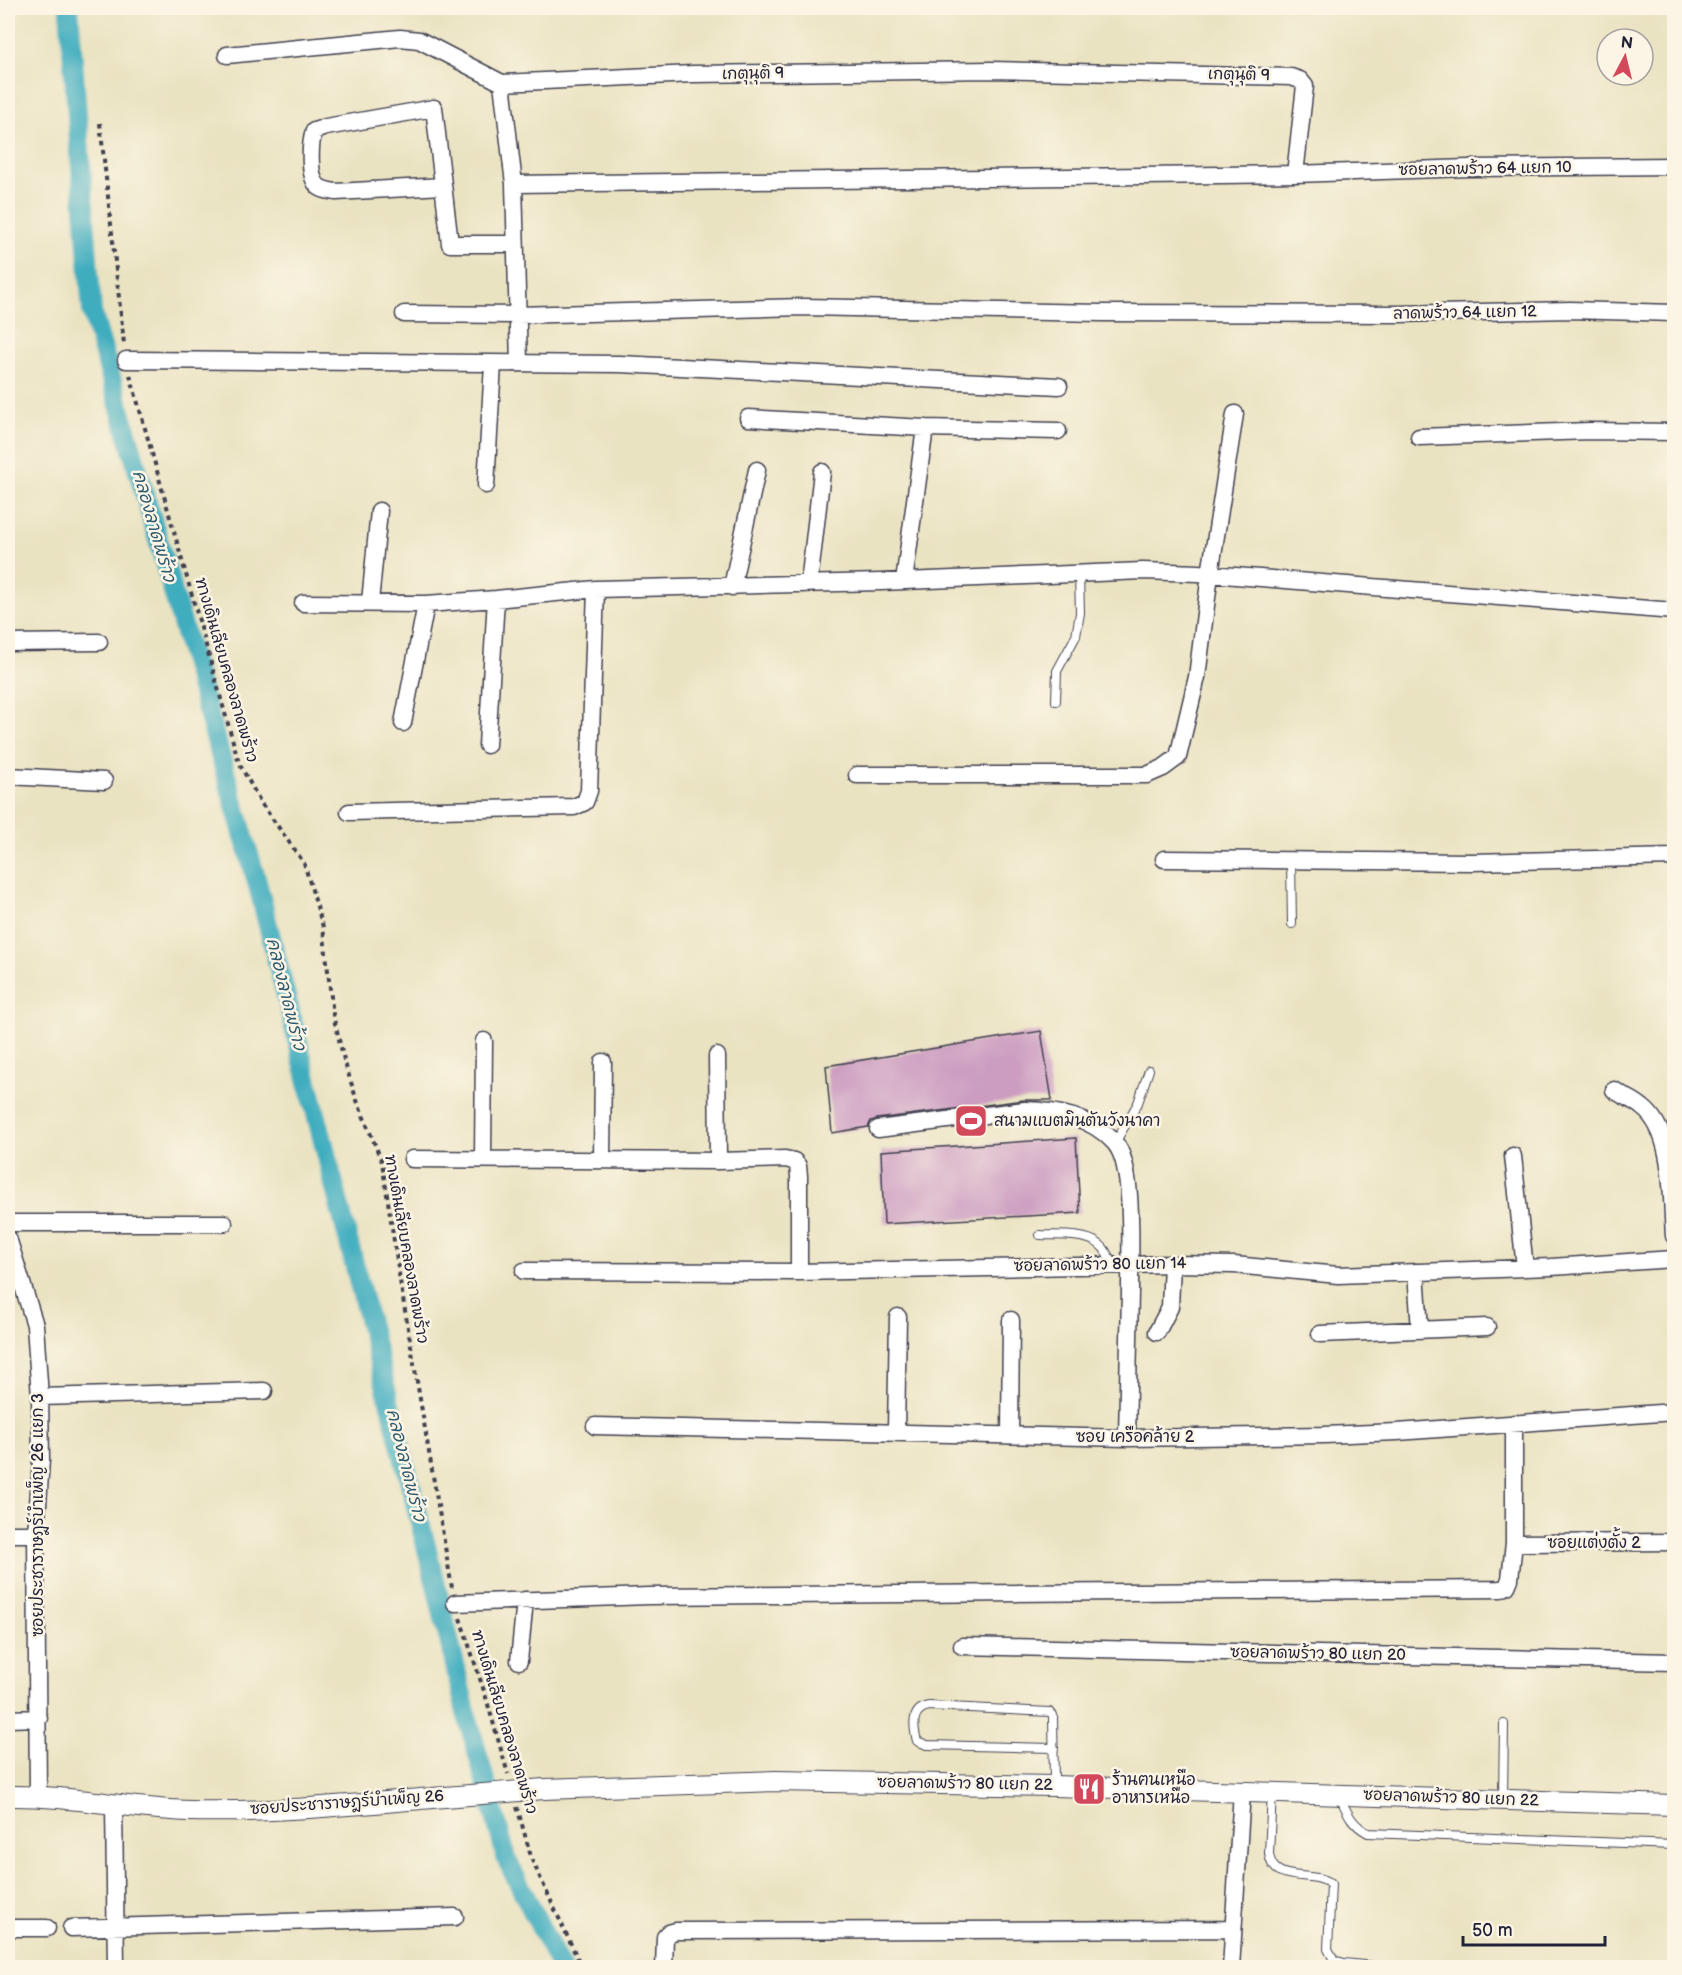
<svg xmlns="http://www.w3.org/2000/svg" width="1682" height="1975" font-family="'Balsamiq Sans','Playpen Sans Thai',sans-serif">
	<rect width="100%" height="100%" fill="#fcf5e5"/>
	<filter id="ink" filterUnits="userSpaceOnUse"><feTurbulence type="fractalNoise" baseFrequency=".0167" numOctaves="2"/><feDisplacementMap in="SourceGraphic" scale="12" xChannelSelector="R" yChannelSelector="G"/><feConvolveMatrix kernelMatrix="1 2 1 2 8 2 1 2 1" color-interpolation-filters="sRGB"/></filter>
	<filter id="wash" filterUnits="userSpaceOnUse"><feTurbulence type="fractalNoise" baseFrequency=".008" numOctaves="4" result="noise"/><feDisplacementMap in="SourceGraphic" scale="24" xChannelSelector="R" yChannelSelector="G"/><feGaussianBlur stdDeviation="1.35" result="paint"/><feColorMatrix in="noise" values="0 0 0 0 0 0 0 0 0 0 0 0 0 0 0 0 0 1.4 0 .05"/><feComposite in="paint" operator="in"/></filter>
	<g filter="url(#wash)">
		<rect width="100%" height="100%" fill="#eae3c2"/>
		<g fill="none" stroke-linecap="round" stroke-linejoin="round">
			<path stroke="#41adbf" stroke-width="20" d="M69,8L92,312L257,882L436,1585L466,1712L507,1860L561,1968"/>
		</g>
		<g id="blocks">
			<path fill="#cc9cc1" d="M1041,1031L1052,1100H1024L877,1119L871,1121L868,1127L832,1133L826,1066Z
				M1076,1138L1080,1213L884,1224L881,1151Z"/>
		</g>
	</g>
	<g filter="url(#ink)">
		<use href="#blocks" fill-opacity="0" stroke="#403f4f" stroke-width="1.5"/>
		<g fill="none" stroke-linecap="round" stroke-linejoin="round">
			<g stroke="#403f4f" stroke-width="10">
				<path id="service" d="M1056,701L1057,671L1076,636L1080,613L1079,574
					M1291,860L1292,924
					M1115,1143L1138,1103L1149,1070
					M1040,1235C1057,1236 1084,1233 1099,1244C1106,1249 1109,1257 1112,1265
					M1054,1748L927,1745L917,1741C913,1726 911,1709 929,1706L1050,1712L1053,1715L1054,1785
					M1272,1793L1269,1854C1273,1886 1312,1869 1331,1884L1328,1949L1334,1960L1344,1963L1383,1967
					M1339,1795C1347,1812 1351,1824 1368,1833L1674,1845
					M1503,1799L1504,1724"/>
			</g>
			<g stroke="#403f4f" stroke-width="19">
				<path id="minor" d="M227,55L400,38L419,40L502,83L693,74L992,70L1291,77L1300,80L1305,86L1295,174
					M502,83L514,184L519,363
					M514,184L1295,174L1469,168L1674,166
					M443,186L336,192C329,191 322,190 318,186C308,177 310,143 314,131L326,127L434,108L450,244H515
					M404,314L517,315L804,307L1102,313L1398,314L1570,310L1674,313
					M126,360L620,364L1059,386
					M748,418L925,428L1058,431
					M1419,437L1590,431L1674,432
					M486,485L493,364
					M904,581L925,428
					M809,584L822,472
					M732,587L757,470
					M370,602L379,511
					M303,603L426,604L496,599L596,589L881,582L1143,571L1198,573L1674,611
					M8,643L99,642
					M403,723L426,604
					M487,745L496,599
					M857,775H1147L1163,768L1178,757L1197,677L1210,574L1235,414
					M8,776L104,781
					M349,812L574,807L585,802L589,791L596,589
					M1164,859L1472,862L1674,857
					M717,1056L718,1161
					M1614,1090C1623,1096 1634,1100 1642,1107C1675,1132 1671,1198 1674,1236
					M878,1129L1025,1110C1058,1111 1091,1117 1114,1142C1124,1153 1126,1171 1128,1185C1132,1219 1130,1256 1130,1291C1129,1340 1128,1389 1127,1438
					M1513,1156L1525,1268
					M483,1158L484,1041
					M412,1159L718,1161L785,1159L794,1161L798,1166L799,1176V1272
					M602,1160L603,1062
					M8,1223H224
					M8,1238L35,1325L40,1397L41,1460L36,1534L38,1795
					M524,1271L799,1272L1172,1264L1234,1265L1338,1275L1551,1267L1674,1259
					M1416,1272L1420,1330
					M1157,1332L1170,1307L1172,1264
					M1320,1334L1487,1327
					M40,1397L264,1391
					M595,1426L1127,1438L1324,1435L1397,1432L1674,1412
					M896,1432L898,1317
					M1010,1435L1011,1320
					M8,1534H36
					M1514,1543L1674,1542
					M455,1603L649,1596L1501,1589L1507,1586L1510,1579L1514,1543V1423
					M962,1646L1674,1662
					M519,1661L525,1600
					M8,1719L39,1718
					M114,1804L116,1968
					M8,1928H47
					M71,1928L455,1917
					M664,1968L665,1937L669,1933L676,1931L1233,1929
					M1231,1968L1242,1791"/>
			</g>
			<g stroke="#403f4f" stroke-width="22">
				<path id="tertiary" d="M544,1789L775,1781L1054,1786L1674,1805
					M8,1796C69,1795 129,1809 190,1811C271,1813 351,1805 432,1798"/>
			</g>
			<path stroke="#403f4f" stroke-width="4" stroke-dasharray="4.5 4.5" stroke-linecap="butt" d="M100,123L124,344
				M130,375L239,763L261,803L304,863L323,927L333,1015L344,1060L356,1098L382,1162L401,1287L452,1588
				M460,1618L485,1694L508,1774
				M517,1807L532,1860L582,1968"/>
			<use href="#service" stroke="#fff" stroke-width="8"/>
			<use href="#minor" stroke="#fff" stroke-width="16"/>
			<use href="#tertiary" stroke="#fff" stroke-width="20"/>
			<g stroke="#403f4f" stroke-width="22" stroke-linecap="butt">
				<path id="tertiary-bridge" d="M432,1798L544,1789"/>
			</g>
			<use href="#tertiary-bridge" stroke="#fff" stroke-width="20"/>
		</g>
	</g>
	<defs>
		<g id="stadium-square" transform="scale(1.725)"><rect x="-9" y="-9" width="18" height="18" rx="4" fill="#d1495b" stroke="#fcf5e5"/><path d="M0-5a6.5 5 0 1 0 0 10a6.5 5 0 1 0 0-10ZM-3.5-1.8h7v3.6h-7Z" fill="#fff"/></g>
		<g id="restaurant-square" transform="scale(1.725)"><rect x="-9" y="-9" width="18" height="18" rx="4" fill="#d1495b" stroke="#fcf5e5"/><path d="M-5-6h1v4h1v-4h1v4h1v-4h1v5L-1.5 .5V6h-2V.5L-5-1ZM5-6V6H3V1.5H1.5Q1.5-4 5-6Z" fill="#fff"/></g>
	</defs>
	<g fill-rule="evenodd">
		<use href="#stadium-square" x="971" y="1121"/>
		<use href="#restaurant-square" x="1089" y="1789"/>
	</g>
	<g text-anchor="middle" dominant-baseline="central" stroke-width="5" stroke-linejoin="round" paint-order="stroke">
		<g font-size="16" fill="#22223b" stroke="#fcf5e5">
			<text transform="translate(753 74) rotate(-1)">เกตุนุติ 9</text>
			<text transform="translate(1239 75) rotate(1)">เกตุนุติ 9</text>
			<text transform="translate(1485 169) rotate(-1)">ซอยลาดพร้าว 64 แยก 10</text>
			<text transform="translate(1465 313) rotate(-1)">ลาดพร้าว 64 แยก 12</text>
			<text transform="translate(226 670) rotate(74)">ทางเดินเลียบคลองลาดพร้าว</text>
			<text transform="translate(406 1249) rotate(80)">ทางเดินเลียบคลองลาดพร้าว</text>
			<text transform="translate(1100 1265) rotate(-1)">ซอยลาดพร้าว 80 แยก 14</text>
			<text x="1135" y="1437">ซอย เครือคล้าย 2</text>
			<text transform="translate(38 1515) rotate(-90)">ซอยประชาราษฎร์บำเพ็ญ 26 แยก 3</text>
			<text x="1594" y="1543">ซอยแต่งตั้ง 2</text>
			<text transform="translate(1318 1654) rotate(1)">ซอยลาดพร้าว 80 แยก 20</text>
			<text transform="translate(504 1722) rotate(73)">ทางเดินเลียบคลองลาดพร้าว</text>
			<text transform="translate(965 1784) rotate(1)">ซอยลาดพร้าว 80 แยก 22</text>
			<text transform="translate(1451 1798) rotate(2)">ซอยลาดพร้าว 80 แยก 22</text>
			<text transform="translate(347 1803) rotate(-4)">ซอยประชาราษฎร์บำเพ็ญ 26</text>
		</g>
		<g font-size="16" fill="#22223b" stroke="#fcf5e5" text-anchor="start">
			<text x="994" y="1121">สนามแบตมินตันวังนาคา</text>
			<text x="1112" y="1780">ร้านฅนเหนือ<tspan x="1112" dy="18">อาหารเหนือ</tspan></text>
		</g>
		<g font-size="18" font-style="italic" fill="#2e5a70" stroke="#fcf5e5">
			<text transform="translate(154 526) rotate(74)">คลองลาดพร้าว</text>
			<text transform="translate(286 994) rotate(76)">คลองลาดพร้าว</text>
			<text transform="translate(406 1465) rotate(76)">คลองลาดพร้าว</text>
		</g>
	</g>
	<rect width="1682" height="1975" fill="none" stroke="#fcf5e5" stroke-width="30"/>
	<g transform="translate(1625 57) rotate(7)"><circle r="28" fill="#fcf5e5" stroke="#a5a1a1" stroke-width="1.5"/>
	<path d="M0-4.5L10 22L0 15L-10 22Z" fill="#d1495b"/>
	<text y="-9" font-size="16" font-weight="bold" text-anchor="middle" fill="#22223b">N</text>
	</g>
	<path d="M1463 1936v9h142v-9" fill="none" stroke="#22223b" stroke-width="3"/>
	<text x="1472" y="1936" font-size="18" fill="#22223b" stroke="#fcf5e5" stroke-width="4.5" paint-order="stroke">50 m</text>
</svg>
